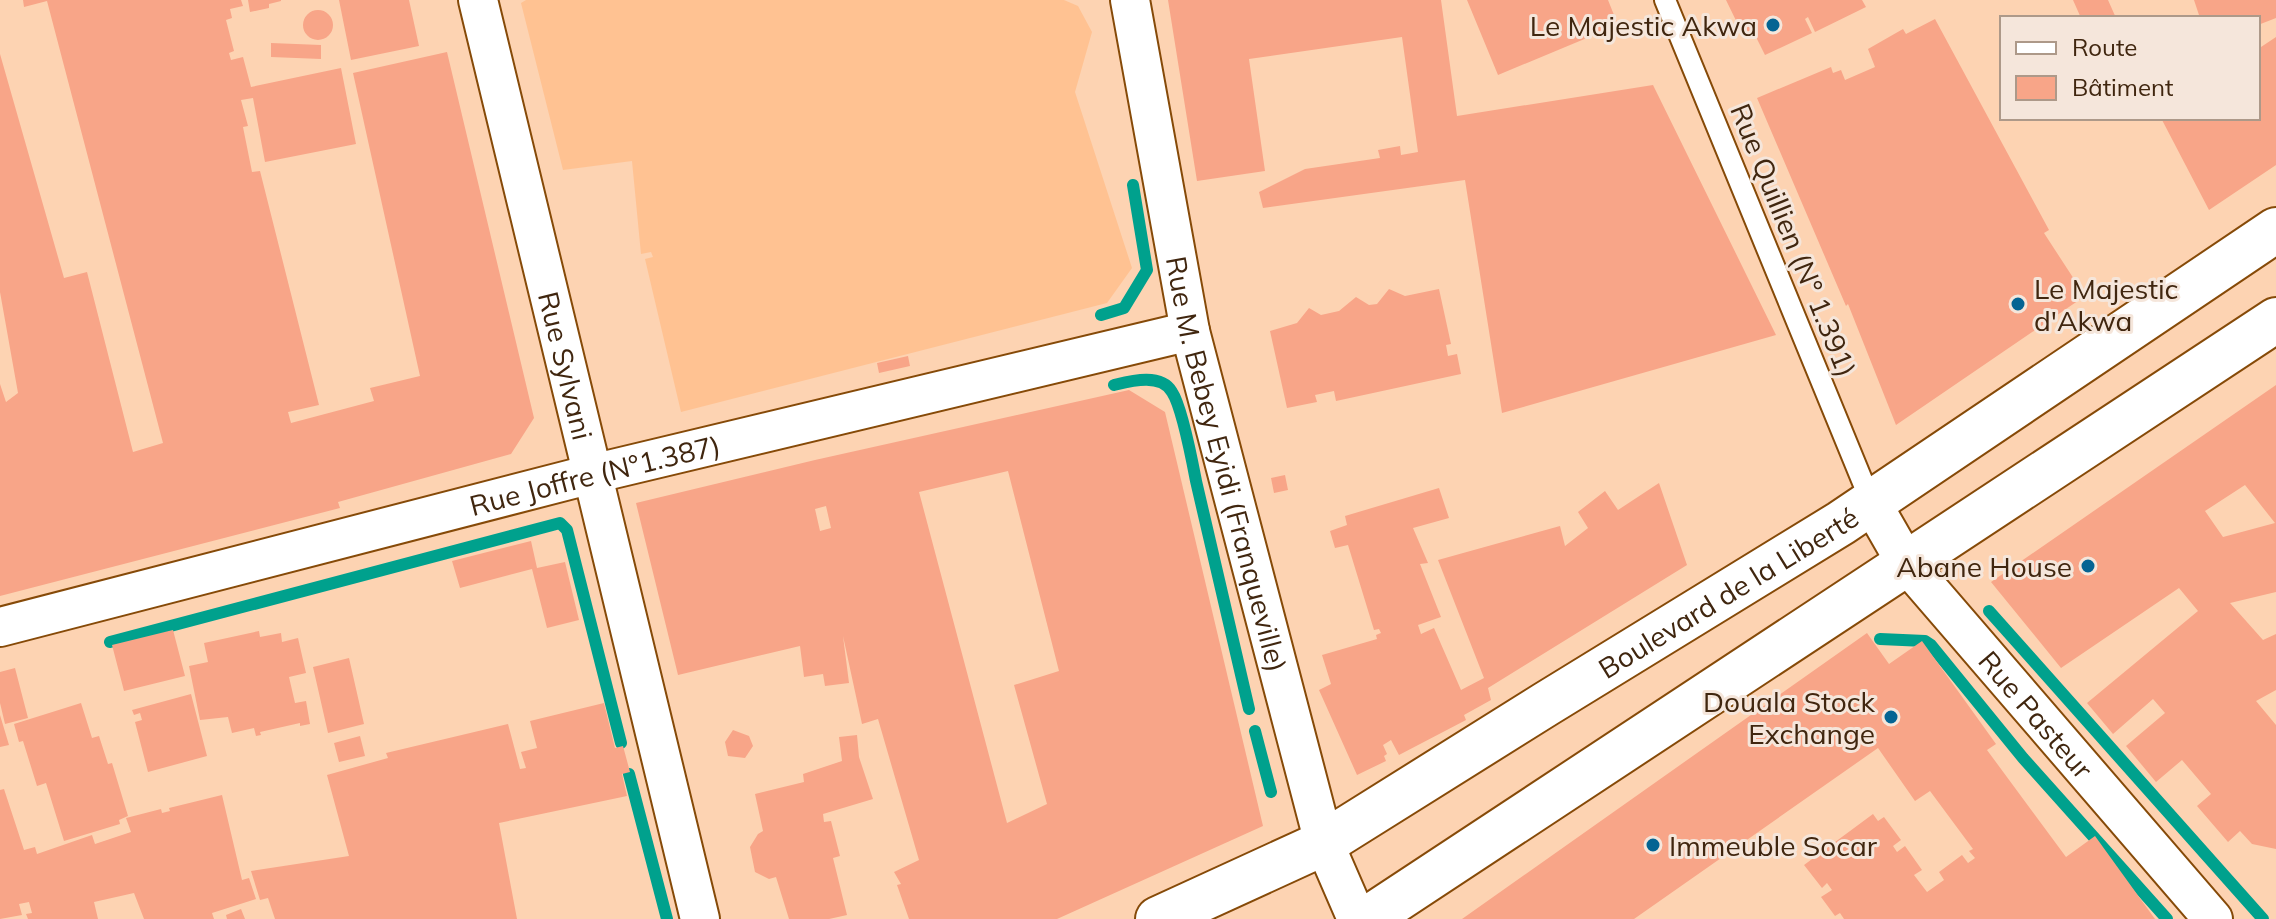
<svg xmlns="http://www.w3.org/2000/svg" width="2276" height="919" font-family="Mulish,sans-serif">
	<rect width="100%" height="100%" fill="#fdd3b2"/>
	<path fill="#ffc292" d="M526,0H1064L1078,6L1092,32L1075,92L1132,268L1107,303L681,412L645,259L653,257L651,252L641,254L632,161L563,170L521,3Z"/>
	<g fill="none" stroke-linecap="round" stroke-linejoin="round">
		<path stroke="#00a18d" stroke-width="12" d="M1101,315L1124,308L1147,270L1133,185
			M1114,385C1131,381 1161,373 1172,392C1182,407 1192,460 1196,481C1214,557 1232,633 1249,709
			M1989,611L2263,919
			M1880,639L1925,641L1931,645L2023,758L2167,919
			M110,642L560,523L567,530L621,743
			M1255,731L1271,792
			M629,774L667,919"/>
	</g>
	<path fill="#f8a588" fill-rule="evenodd" d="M23,0H241L243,6L230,9L232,18L226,20L234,51L229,53L231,60L243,57L251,87L341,68L356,144L265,162L253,98L241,100L248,126L243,127L252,172L260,171L319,405L288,412L291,423L374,401L370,388L420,376L353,73L447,52L534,418L511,454L338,502L340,508L0,596V384L6,402L18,393L0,292V54L64,278L87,272L133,452L163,443L47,1L24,7Z
		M248,0H281V1L269,4V8L250,12Z
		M339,0H409L419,46L351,60Z
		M1168,0H1441L1457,116L1653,85L1776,335L1502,413L1465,180L1263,208L1259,192L1305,169L1380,158L1378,150L1400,146L1401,155L1418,152L1402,37L1249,59L1265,171L1197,181Z
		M1467,0H1608L1618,25L1498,75Z
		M1726,0H1862L1866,7L1815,32L1808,17L1805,19L1812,33L1765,55L1754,33L1744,37Z
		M2073,0H2108L2116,18H2081Z
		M2194,0H2276V18L2258,25V18H2200Z
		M303 25a15 15 0 1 1 30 0a15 15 0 1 1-30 0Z
		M1935,19L2049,230L2044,233L2085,296L1896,425L1848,304L1846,306L1757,98L1831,67L1833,73L1841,70L1845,80L1875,67L1868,49L1903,29L1906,34Z
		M2276,37V165L2209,210L2161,118H2258V49Z
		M271,43L321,45V59L271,57Z
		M1389,289L1405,296L1439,289L1451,344L1446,345L1448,356L1457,354L1461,374L1336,401L1334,391L1315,395L1317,402L1287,408L1270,331L1297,323L1309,308L1321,315L1339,311L1356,297L1369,305L1377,304Z
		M908,356L910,366L879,373L877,363Z
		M2276,385V592L2230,603L2263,640L2276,634V690L2256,701L2276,725V849L2252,844L2240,831L2228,842L2197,806L2211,794L2182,760L2156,782L2126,746L2165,713L2153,699L2113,734L2087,703L2198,611L2179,588L2061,668L1991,582ZM2245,485L2275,523L2223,537L2205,511Z
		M1129,390L1165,412L1263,826L1057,919H909L897,885L901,884L894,872L919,860L878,719L862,724L843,636L849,683L825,686L823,674L804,677L800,646L678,675L636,503L815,460ZM1008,471L1059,671L1014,685L1047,804L1007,823L919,492ZM826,506L831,528L820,531L815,509Z
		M1285,475L1288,490L1274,493L1271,478Z
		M1659,483L1687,565L1488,688L1491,700L1464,715L1466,720L1399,755L1391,740L1383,745L1387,754L1384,756L1386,761L1357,775L1319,690L1331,684L1322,655L1377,639L1376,635L1381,633L1379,629L1374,630L1348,545L1335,548L1330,531L1347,525L1345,516L1439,488L1449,518L1413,528L1428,563L1420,564L1441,617L1418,625L1421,634L1434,628L1461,690L1484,678L1438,560L1560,526L1565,546L1588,528L1578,512L1605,491L1618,510Z
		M531,541L537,568L565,562L579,620L547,628L532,569L460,588L452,561Z
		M173,630L185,676L124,691L112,645Z
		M259,631L260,637L281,633L282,642L298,638L306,673L289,677L295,703L306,701L310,724L300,726V723L260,732L261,735L256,736L254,728L232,733L228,717L200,720L189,666L208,662L204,643Z
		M1867,633L1889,664L1922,641L1996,744L1987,750L2066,857L2095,836L2155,919H1844L1840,913L1835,916L1821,897L1832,890L1827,883L1822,888L1804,865L1873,814L1878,821L1884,817L1901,840L1893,846L1897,852L1905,846L1922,870L1914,875L1927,892L1944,880L1939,872L1962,855L1968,863L1975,858L1969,851L1973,849L1930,791L1915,801L1878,748L1634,919H1462Z
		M349,658L364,724L328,733L313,667Z
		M15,668L28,718L5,724L0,703V672Z
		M191,694L207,756L148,772L135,722L142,720L140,713L134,715L132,710Z
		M81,703L92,738L99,736L108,764L112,763L128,816L119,820L120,824L64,841L46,783L37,786L23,741L19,742L14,724Z
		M604,703L615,748L623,746L630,772L622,774L627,796L499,823L517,919H275L268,898L260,900L251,871L349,856L327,775L388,758L386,753L508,724L520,769L526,768L521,752L537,748L530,721Z
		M0,715L9,745L0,747Z
		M733,730L749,736L753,746L745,758L728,756L725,742Z
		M857,735L859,757L873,799L823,814L824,822L831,821L840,856L833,858L847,915L829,919H789L776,877L769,879L755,872L750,847L758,834L763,831L755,794L804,782L803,774L842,761L839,737Z
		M360,736L365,756L339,762L334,743Z
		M4,789L24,850L35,847L37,854L92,835L95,844L131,832L126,818L161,809L162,813L170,811L169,808L222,795L242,880L249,878L256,899L212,913L214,919H144L134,893L94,902L98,919H28L26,914L32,913L29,902L19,904L22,915L0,919V790Z
		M241,909L245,919H227L226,915Z"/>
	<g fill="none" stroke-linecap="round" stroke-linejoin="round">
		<g stroke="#864a08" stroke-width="24">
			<path id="lane" d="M1665,0L1871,502"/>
		</g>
		<g stroke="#864a08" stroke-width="42">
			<g id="street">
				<path id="s1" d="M478,0L700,919"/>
				<path id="s2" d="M1130,0L1190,331L1324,843L1357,919"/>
				<path id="s3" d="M1871,502L1906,563L2213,919"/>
				<path id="s4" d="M0,627L592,474L1190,331"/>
			</g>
		</g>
		<g stroke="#864a08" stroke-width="48">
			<g id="primary">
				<path id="s5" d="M1158,919L1324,843L1546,704L1841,523L2276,230"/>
				<path d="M1367,919L2276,320"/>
			</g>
		</g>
		<use href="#lane" stroke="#fff" stroke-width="20"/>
		<use href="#street" stroke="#fff" stroke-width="38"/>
		<use href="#primary" stroke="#fff" stroke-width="44"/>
	</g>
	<g fill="#046493" stroke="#f5e6db" stroke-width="3">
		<circle cx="1773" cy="25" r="8"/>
		<circle cx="2018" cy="304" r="8"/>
		<circle cx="2088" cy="566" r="8"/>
		<circle cx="1891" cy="717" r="8"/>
		<circle cx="1653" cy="845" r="8"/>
	</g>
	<g text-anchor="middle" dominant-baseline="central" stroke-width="6" stroke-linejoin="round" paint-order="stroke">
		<g font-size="28" fill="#40260f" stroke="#f5e6db" text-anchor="end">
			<text x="1757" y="25">Le Majestic Akwa</text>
			<text x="2034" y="288" text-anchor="start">Le Majestic<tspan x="2034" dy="32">d'Akwa</tspan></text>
			<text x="2072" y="566">Abane House</text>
			<text x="1875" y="701">Douala Stock<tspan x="1875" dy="32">Exchange</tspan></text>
			<text x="1669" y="845" text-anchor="start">Immeuble Socar</text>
		</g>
		<g font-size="28" fill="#40260f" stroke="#f5e6db">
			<text transform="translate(1794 240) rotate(68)">Rue Quillien (N° 1.391)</text>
			<text stroke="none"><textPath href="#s1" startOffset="376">Rue Sylvani</textPath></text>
			<text stroke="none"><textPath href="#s2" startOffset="474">Rue M. Bebey Eyidi (Franqueville)</textPath></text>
			<text stroke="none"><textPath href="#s4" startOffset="614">Rue Joffre (N°1.387)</textPath></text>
			<text stroke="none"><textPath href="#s5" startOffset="658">Boulevard de la Liberté</textPath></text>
			<text stroke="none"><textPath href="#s3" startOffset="270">Rue Pasteur</textPath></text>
		</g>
	</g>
	<rect x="2000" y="16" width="260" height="104" fill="#f5e6db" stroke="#ad9989" stroke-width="2"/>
	<rect x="2016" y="42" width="40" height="12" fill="#ffffff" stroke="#ad9989" stroke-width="2"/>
	<text x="2072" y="56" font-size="24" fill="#40260f">Route</text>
	<rect x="2016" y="76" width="40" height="24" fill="#f8a588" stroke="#ad9989" stroke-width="2"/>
	<text x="2072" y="96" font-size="24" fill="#40260f">Bâtiment</text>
</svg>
